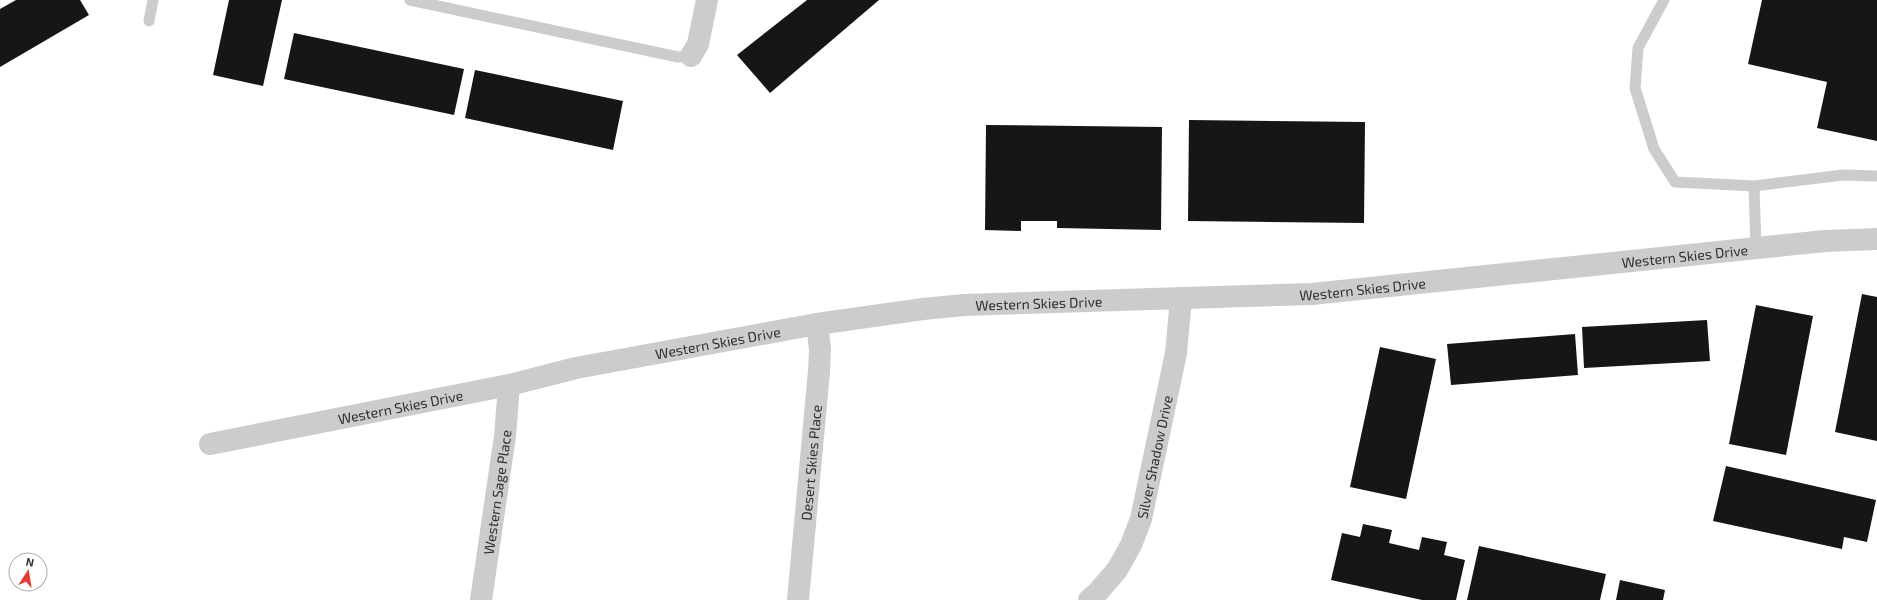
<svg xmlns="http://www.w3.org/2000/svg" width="1877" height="600" font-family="'Exo 2',sans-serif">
	<rect width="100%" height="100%" fill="#fff"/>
	<path fill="#161616" d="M16,0H80L89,15L0,67V9Z
		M229,0H282L263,86L213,75Z
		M807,0H879L770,93L737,55Z
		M1762,0H1877V141L1817,128L1827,82L1748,64Z
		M294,33L464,69L454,115L284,79Z
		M475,70L623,101L613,150L465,118Z
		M1189,120L1365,122L1364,223L1188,221Z
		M986,125L1162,127L1161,230L1057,228V221H1021V231L985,230Z
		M1862,294L1877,297V441L1835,432Z
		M1756,305L1813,316L1786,455L1729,444Z
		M1707,320L1710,361L1584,368L1582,327Z
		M1575,334L1578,375L1451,385L1447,344Z
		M1380,347L1436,359L1406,499L1350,487Z
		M1726,466L1876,500L1867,542L1844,537L1842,549L1713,521Z
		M1363,524L1392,530L1389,543L1419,550L1422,537L1447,542L1444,555L1465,560L1456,600H1422L1331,580L1342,533L1360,537Z
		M1479,546L1606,574L1600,600H1467Z
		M1620,580L1665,590L1663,600H1616Z"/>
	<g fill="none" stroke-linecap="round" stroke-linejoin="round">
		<path stroke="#ccc" stroke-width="11" d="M410,0L678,57L691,56
			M1664,0L1638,48L1635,88L1654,149L1675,182L1754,186L1756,248
			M149,21L153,0
			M1754,186L1843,175L1877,176"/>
		<g stroke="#ccc" stroke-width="22">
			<path d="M691,56L698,44L707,0"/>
			<path id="s1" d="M210,444L509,385L576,368L817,324L923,309L964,305L1312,294L1825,241L1877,239"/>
			<path id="s2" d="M481,600L505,436L509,385"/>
			<path id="s3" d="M798,600L819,371L820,349L817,324"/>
			<path id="s4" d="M1089,600L1098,592L1117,570L1131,545L1141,519L1176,353L1181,298"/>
		</g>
	</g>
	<g text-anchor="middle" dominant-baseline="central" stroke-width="4" stroke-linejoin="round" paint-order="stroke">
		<g font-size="14" fill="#2f2f2f" stroke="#fff">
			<text stroke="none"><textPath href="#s1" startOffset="1490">Western Skies Drive</textPath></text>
			<text stroke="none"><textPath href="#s1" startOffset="1166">Western Skies Drive</textPath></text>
			<text stroke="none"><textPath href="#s1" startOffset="842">Western Skies Drive</textPath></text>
			<text stroke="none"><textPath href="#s1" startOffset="518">Western Skies Drive</textPath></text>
			<text stroke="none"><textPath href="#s1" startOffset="194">Western Skies Drive</textPath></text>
			<text stroke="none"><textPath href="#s4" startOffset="161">Silver Shadow Drive</textPath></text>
			<text stroke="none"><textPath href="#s3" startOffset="138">Desert Skies Place</textPath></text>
			<text stroke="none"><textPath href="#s2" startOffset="109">Western Sage Place</textPath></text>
		</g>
	</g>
	<g transform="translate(28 572) rotate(12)"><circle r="19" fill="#ffffff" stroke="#acacac"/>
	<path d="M0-3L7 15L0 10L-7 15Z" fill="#e13c36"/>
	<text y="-6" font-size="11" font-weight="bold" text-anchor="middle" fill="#2f2f2f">N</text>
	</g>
</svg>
